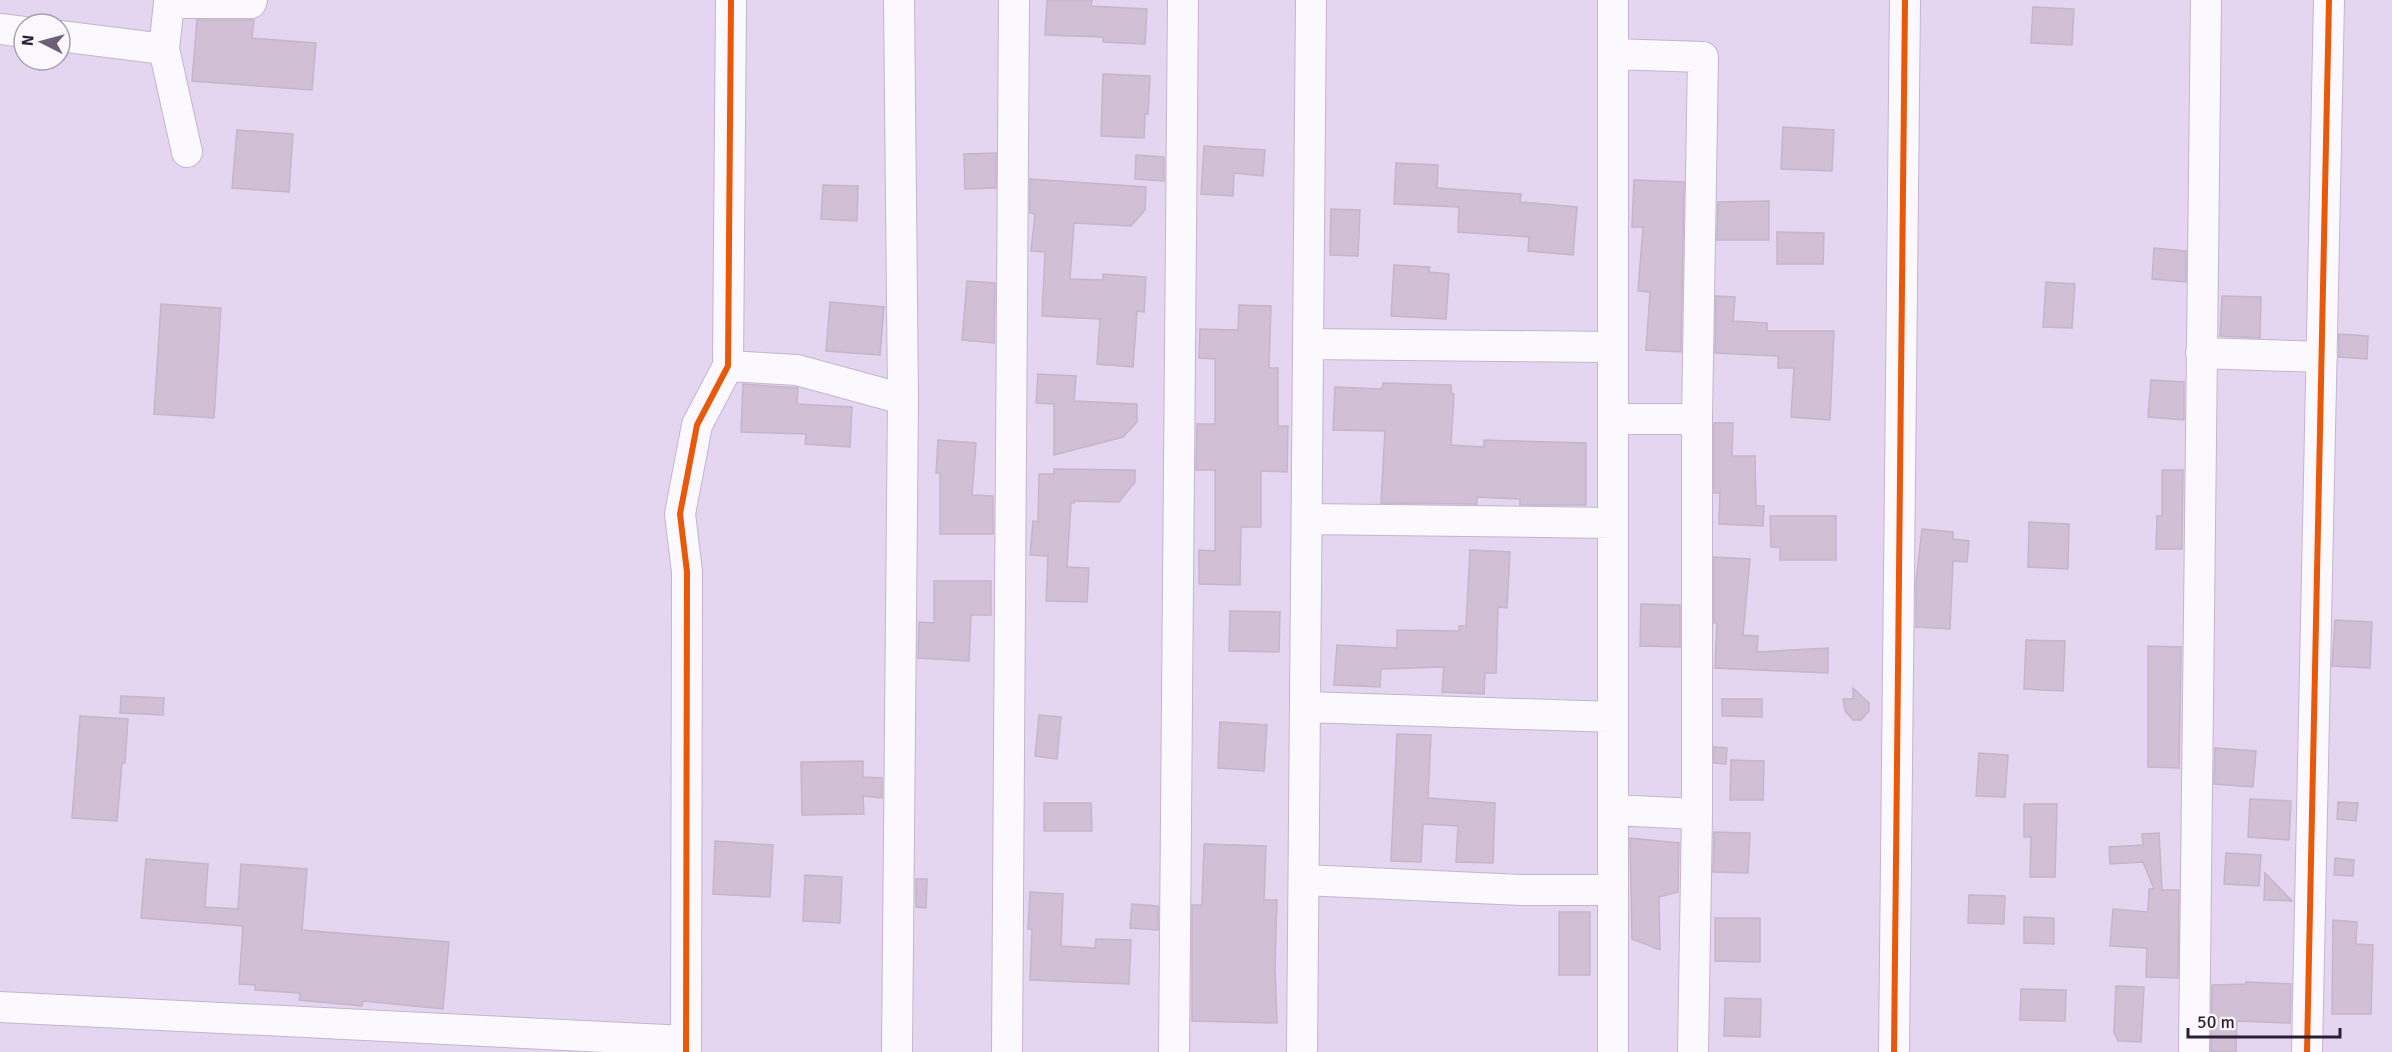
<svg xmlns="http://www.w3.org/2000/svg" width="2392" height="1052" font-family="Signika,sans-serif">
	<rect width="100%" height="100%" fill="#e4d6f1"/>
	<path fill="#d0bfd5" stroke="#c5b5ca" stroke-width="1.5" d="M1047,0H1092L1091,6L1147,9L1145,44L1103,42V37L1045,35Z
		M2033,7L2074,9L2072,45L2031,43Z
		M197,20H254L252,38L316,43L312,90L192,81Z
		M1103,74L1150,76L1148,114H1145L1144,138L1101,136Z
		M1783,127L1834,130L1832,171L1781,169Z
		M237,130L293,134L289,192L232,188Z
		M1204,146L1265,150L1263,176L1234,173L1233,196L1201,194Z
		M996,153V188L965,189L964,154Z
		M1136,155L1164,157V181L1135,179Z
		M1396,163L1438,165L1437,188L1521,194L1520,202L1577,207L1573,255L1528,251L1529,237L1458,232L1459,207L1394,204Z
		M1030,179L1146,187L1145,210L1131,226L1074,223L1070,279L1103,280V274L1146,277L1144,312L1137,311L1133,367L1097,364L1100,319L1042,316L1045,252L1031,251L1035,214L1030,213Z
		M1634,180L1684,182L1681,352L1646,350L1650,292L1638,291L1643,227H1632Z
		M823,185L858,186L857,221L821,219Z
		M1769,201V240H1717L1718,202Z
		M1331,209L1360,210L1358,256L1330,255Z
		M1777,232L1824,233L1823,264H1777Z
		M2154,248L2186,251V282L2152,279Z
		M1394,265L1430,267L1429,272L1449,274L1446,319L1391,316Z
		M967,281L995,283L994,343L962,340Z
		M2046,282L2075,284L2072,328L2043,327Z
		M1716,296L1735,297L1733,321L1767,323V331H1834L1830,420L1791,417L1794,368H1778V356L1715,353Z
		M2222,296L2261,297L2260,338L2220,336Z
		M830,302L884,307L880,355L826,351Z
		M161,304L221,308L214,418L154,414Z
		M1239,305L1271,306L1269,368H1278V426H1288L1287,472L1261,471V527H1241L1240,585L1199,584V550L1215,551V470H1196L1197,424H1215V359L1199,358L1200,329L1238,330Z
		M2339,334L2368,336L2367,359L2339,357Z
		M1038,374L1076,376L1074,401L1137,404V422L1123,437L1054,455V404L1036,403Z
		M2151,380L2184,382V420L2148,417Z
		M1383,383L1451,385V393L1454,394L1451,445L1484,447V440L1586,443V505H1520V499L1477,497V504L1381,503L1385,431L1333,430L1335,387L1382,389Z
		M743,384L798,388L797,404L852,407L850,447L805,444L806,434L741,432Z
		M1714,423H1733L1732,456H1755L1756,506H1764L1763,526L1719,524L1720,493H1714Z
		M938,440L976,443L972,495L993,496V534H940V473H936Z
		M1054,469L1135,470V482L1119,502L1075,501L1074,503H1071L1067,567L1089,568L1087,602L1046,601L1048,556L1030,555L1033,521L1038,522L1039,474H1054Z
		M2162,470H2183L2182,549H2156L2157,516H2162Z
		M1770,516H1836V560H1780V547H1771Z
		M2029,522L2069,524L2068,569L2028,567Z
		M1922,529L1953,532V539L1969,541L1967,562L1953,561L1950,629L1916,627V581Z
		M1470,550L1510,552L1507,608L1498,607L1496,673H1485L1484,694L1442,692L1444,667L1381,669L1380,687L1334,685L1337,645L1397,648V630L1459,631V626H1466Z
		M1714,557L1750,559L1743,635L1758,636L1757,652L1828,648V673L1715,668L1717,623H1714Z
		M934,581H991V615H971L969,661L918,658L919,622L934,623Z
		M1641,604L1680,605V647L1640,646Z
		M1230,611L1280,612L1279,652L1229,651Z
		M2335,620L2372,622L2370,668L2332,666Z
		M2026,640L2065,641L2063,691L2024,689Z
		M2148,646L2181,647L2179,768L2148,767Z
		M1853,688L1869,703V711L1861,720H1853L1845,711L1843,699H1853Z
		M121,696L164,698L163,715L120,713Z
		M1722,699H1762V717L1722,716Z
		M1039,715L1061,717L1057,759L1035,756Z
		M80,716L128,719L125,763H122L117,821L72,818Z
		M1220,722L1267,725L1264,771L1218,768Z
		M1397,734L1431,735L1428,798L1495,803L1493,863L1456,862L1458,826L1423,824L1421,862L1391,861Z
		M1714,747L1727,748L1726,764L1714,763Z
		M2215,748L2256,751L2253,787L2214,784Z
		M1979,753L2008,755L2005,797L1976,796Z
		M1731,760L1764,761L1763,800H1730Z
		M863,761V777L882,778V798L863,796L864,814L802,815L801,762Z
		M2250,799L2291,801L2289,840L2248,837Z
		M2338,802L2358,803L2356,821L2337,819Z
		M1044,803H1091L1092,831H1044Z
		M2024,804H2057L2055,877H2030L2031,837H2024Z
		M1714,832L1750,833L1748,873L1713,872Z
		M2159,833L2162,890H2179L2178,978L2146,977L2147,948L2110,946L2113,909L2148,912L2149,889H2154L2143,862L2110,864L2109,847L2143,845L2142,834Z
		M1630,838L1679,843L1678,892L1659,897L1660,950L1632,939Z
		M715,841L773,845L770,897L713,894Z
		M1204,844L1266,846L1264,900H1277L1275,965L1277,1023L1192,1021V905H1202Z
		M2226,853L2261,855L2259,886L2224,884Z
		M2335,858L2354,860L2353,876L2334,875Z
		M146,859L208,864L205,907L238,909L241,864L307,869L302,930L449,942L443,1009L363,1001L362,1006L299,1000L300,993L255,990V985L239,984L243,926L141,918Z
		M2265,873L2292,901L2264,900Z
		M805,875L842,877L840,923L803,921Z
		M916,879H927L926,908L916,907Z
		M1030,892L1063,894L1061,946L1095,948L1096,939L1131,940L1129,984L1030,980L1032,929H1028Z
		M1969,895L2005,896L2004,924L1968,923Z
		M1132,904L1158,906V930L1130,928Z
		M1559,912H1590V975H1559Z
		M2024,917L2054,918V944L2024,943Z
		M1715,918H1760V962L1715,961Z
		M2333,920L2357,922L2356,944L2373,945L2371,1014H2332Z
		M2246,982L2291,984L2290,1023L2237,1021L2236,1052H2211L2212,985L2246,984Z
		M2116,986L2144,987L2141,1042L2118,1041L2114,1032Z
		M2021,989L2066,990L2065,1021L2020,1020Z
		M1725,998L1761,999L1760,1037L1724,1036Z"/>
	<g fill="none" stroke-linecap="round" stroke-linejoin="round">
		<g stroke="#c2b5cd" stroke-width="32">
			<path id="minor" d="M0,29L24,32
				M60,36L164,49
				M187,152L164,49L169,3H251L252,0
				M1308,344L1613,347
				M2201,353L2322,357
				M728,366L797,370L903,399
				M1613,419H1697L1703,57L1613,54
				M1307,519L1613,523
				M1305,707L1613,717
				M1613,810L1697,814
				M1304,880L1521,890H1613
				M0,1007L686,1041
				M686,1052L687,572L680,514L697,425L728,366L731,0
				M897,1052L903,399L899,0
				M1007,1052L1014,0
				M1174,1052L1183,0
				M1302,1052L1311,0
				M1613,1052V0
				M1693,1052L1697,814V419
				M1894,1052L1905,0
				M2194,1052L2206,0
				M2307,1052L2329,0"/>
		</g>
		<use href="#minor" stroke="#fbf9fd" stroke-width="30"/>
		<g stroke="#faf7fd" stroke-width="10">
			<path id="cycleway" d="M686,1052L687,572L680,514L697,425L728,366L731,0
				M1894,1052L1905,0
				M2307,1052L2329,0"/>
		</g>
		<use href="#cycleway" stroke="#e8590c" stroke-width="6"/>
	</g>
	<g transform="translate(42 42) rotate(276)"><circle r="28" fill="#faf7fd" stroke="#a7a1ad" stroke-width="1.5"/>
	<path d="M0-4.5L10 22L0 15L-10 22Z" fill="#6c5f77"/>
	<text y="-9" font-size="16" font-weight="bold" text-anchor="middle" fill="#2b1f35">N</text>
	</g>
	<path d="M2188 1028v9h152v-9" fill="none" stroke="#2b1f35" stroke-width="3"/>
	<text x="2197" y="1028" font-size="18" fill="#2b1f35" stroke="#faf7fd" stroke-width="4.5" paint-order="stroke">50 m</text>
</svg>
